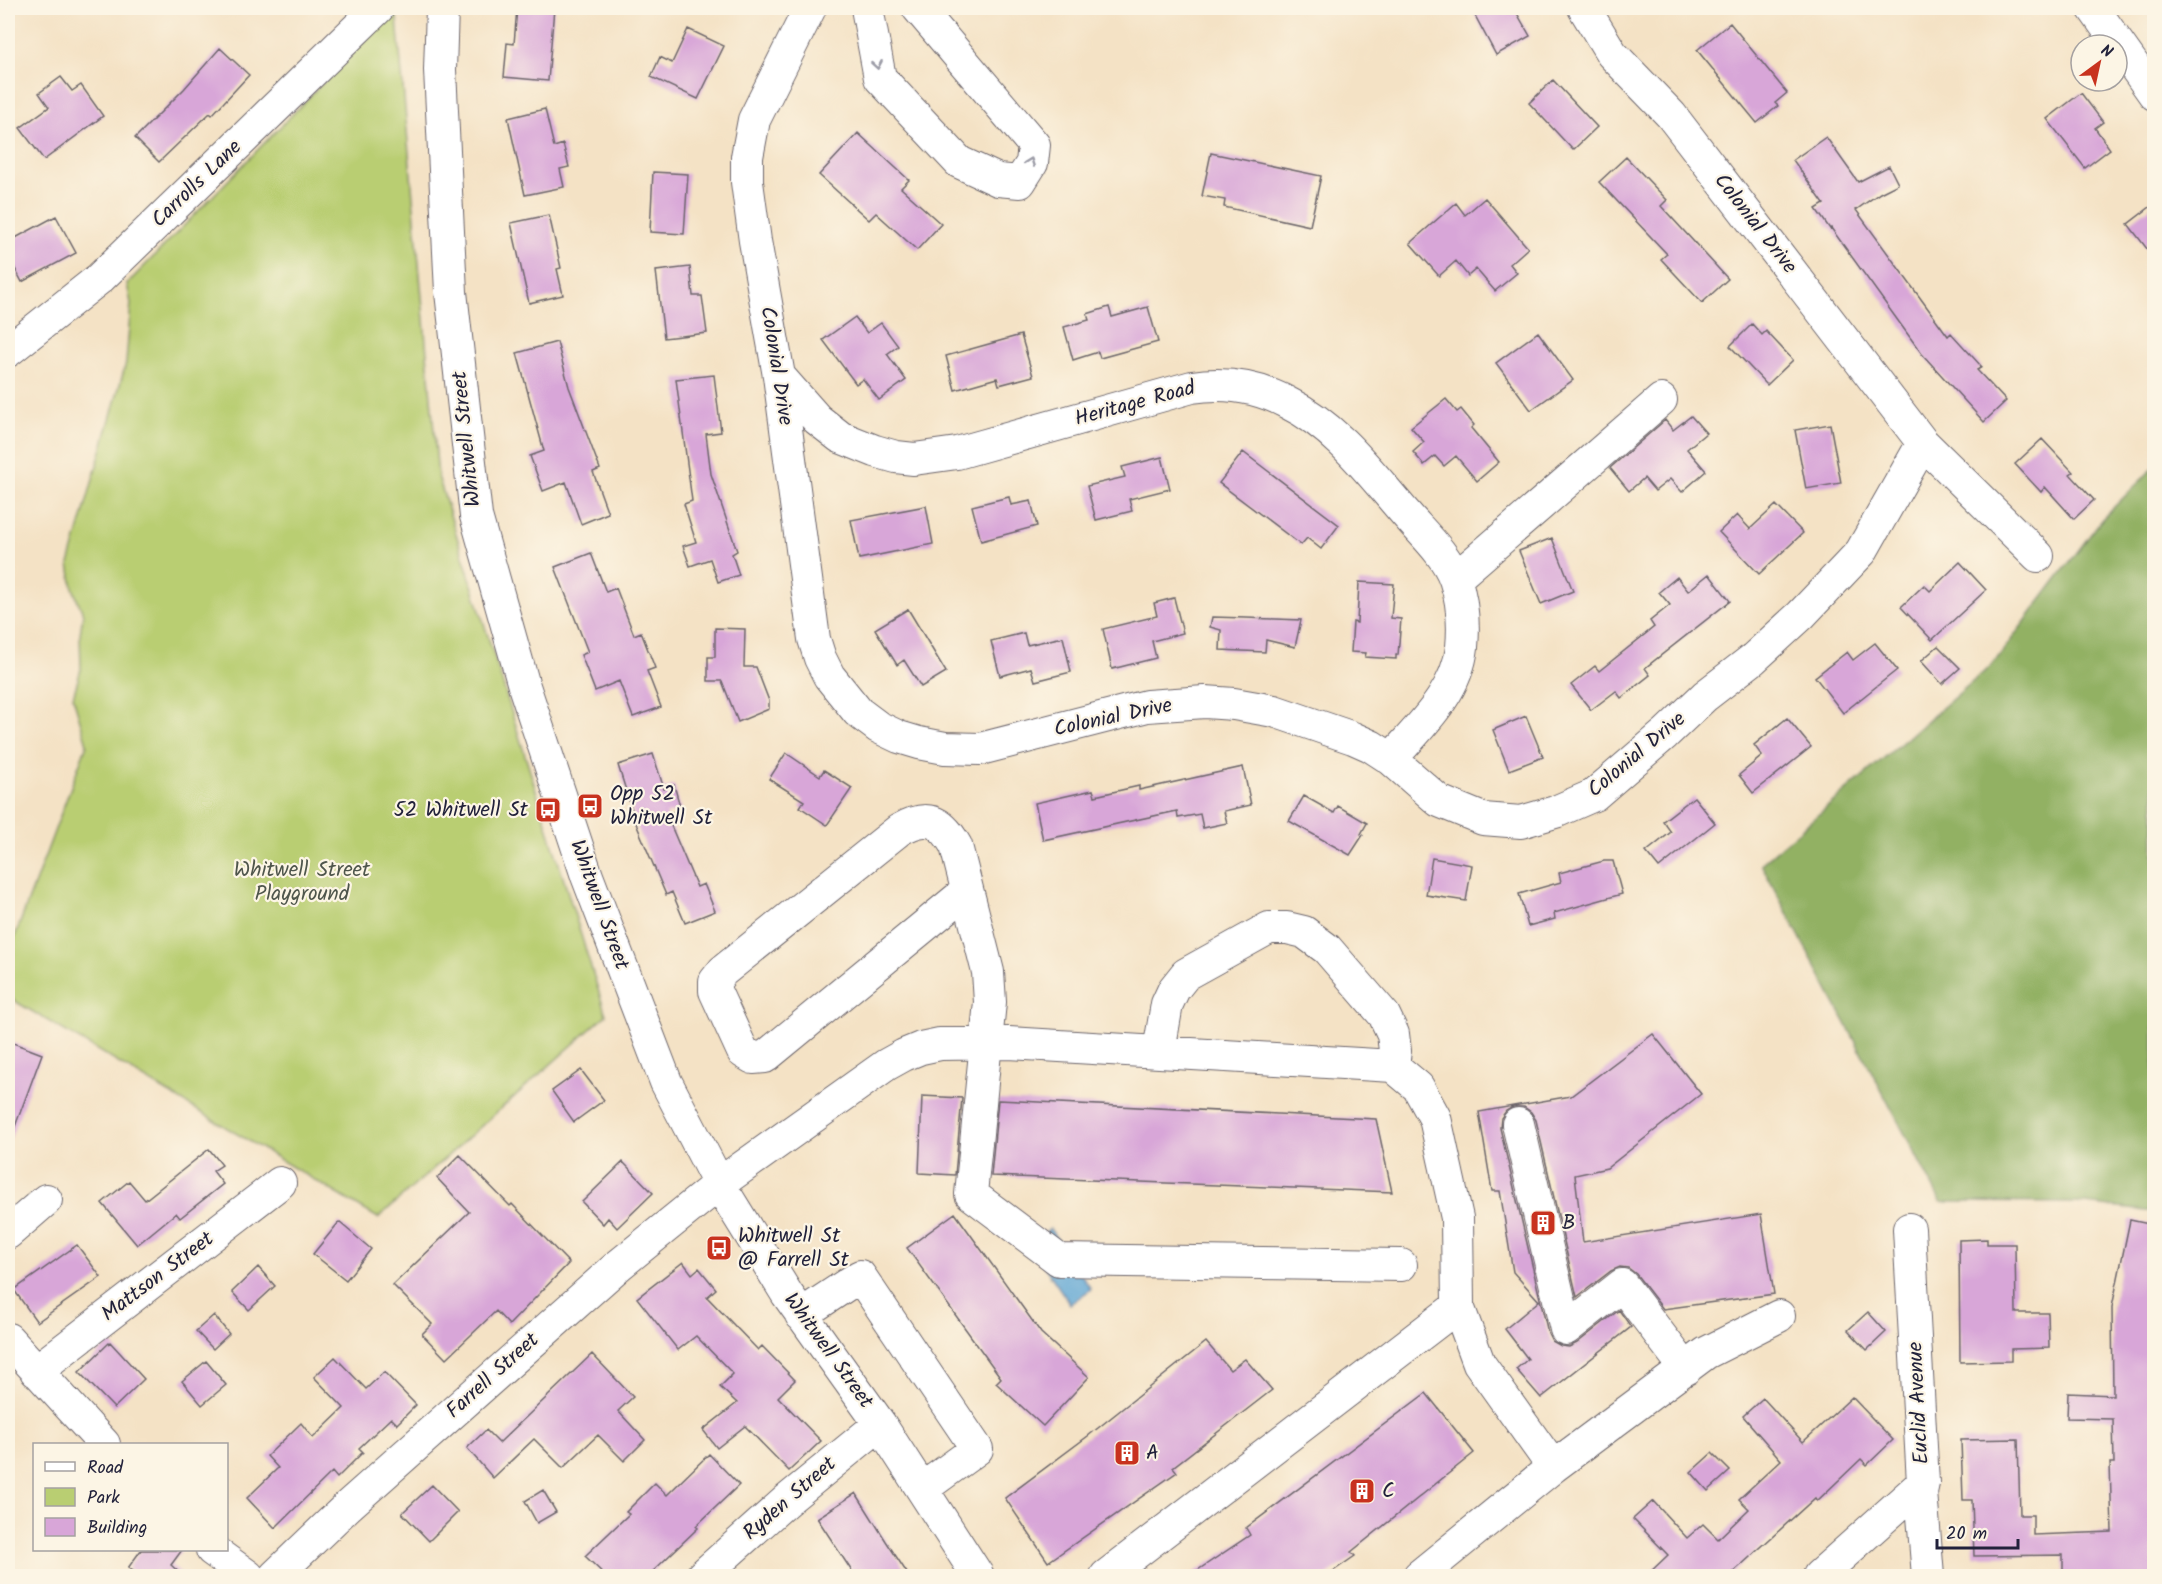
<svg xmlns="http://www.w3.org/2000/svg" width="2162" height="1584" font-family="Kalam,sans-serif">
	<rect width="100%" height="100%" fill="#fcf5e5"/>
	<filter id="ink" filterUnits="userSpaceOnUse"><feTurbulence type="fractalNoise" baseFrequency=".0167" numOctaves="2"/><feDisplacementMap in="SourceGraphic" scale="12" xChannelSelector="R" yChannelSelector="G"/><feConvolveMatrix kernelMatrix="1 2 1 2 8 2 1 2 1" color-interpolation-filters="sRGB"/></filter>
	<filter id="wash" filterUnits="userSpaceOnUse"><feTurbulence type="fractalNoise" baseFrequency=".008" numOctaves="4" result="noise"/><feDisplacementMap in="SourceGraphic" scale="24" xChannelSelector="R" yChannelSelector="G"/><feGaussianBlur stdDeviation="1.35" result="paint"/><feColorMatrix in="noise" values="0 0 0 0 0 0 0 0 0 0 0 0 0 0 0 0 0 1.4 0 .05"/><feComposite in="paint" operator="in"/></filter>
	<g filter="url(#wash)">
		<rect width="100%" height="100%" fill="#f4e2c5"/>
		<path fill="#b9ce72" stroke="#6e7856" stroke-width="1.5" d="M396,8L438,476L606,1015L378,1218L8,997V955L87,744L73,697L81,669L80,634L83,614L73,588L69,564L126,363L131,303L127,284Z"/>
		<path fill="#92b164" stroke="#5a6a50" stroke-width="1.5" d="M2154,467V580L2153,582L2154,583V1212L2076,1203L1941,1202L1761,864L1993,664L2102,519Z"/>
		<path fill="#5da5d4" stroke="#406488" stroke-width="1.5" d="M1050,1229L1091,1289L1070,1304L1029,1244Z"/>
		<g id="blocks">
			<path fill="#d8a6d8" d="M517,8H554L548,81L504,77L507,43L514,44Z
				M1471,8H1514L1530,36L1496,55Z
				M1730,23L1787,93L1775,103L1778,106L1757,123L1697,50Z
				M688,29L724,46L698,99L651,77L660,57L672,63Z
				M220,48L249,75L212,115L210,113L159,162L135,138L184,89Z
				M61,77L72,91L81,85L103,116L44,160L20,128L49,107L39,93Z
				M1553,80L1597,127L1573,150L1529,103Z
				M2081,93L2103,122L2095,128L2110,149L2085,168L2047,119Z
				M545,109L554,147L563,144L569,167L560,169L564,187L525,195L508,118Z
				M858,133L909,180L901,188L941,224L917,250L876,213L869,220L819,175Z
				M1826,137L1858,182L1889,166L1898,184L1880,193L1856,210L1948,336L1951,333L1982,367L1977,370L2006,401L1984,422L1922,354L1831,228L1830,229L1816,209L1824,204L1793,160Z
				M1211,153L1321,176L1310,226L1224,207L1225,200L1202,196Z
				M1626,157L1667,200L1661,206L1728,279L1702,303L1661,259L1667,254L1599,182Z
				M653,172L688,174L684,234L650,232Z
				M1485,198L1528,248L1510,264L1517,273L1495,291L1476,269L1468,276L1456,261L1439,276L1410,243L1456,203L1465,215Z
				M2154,204V258L2128,224Z
				M549,215L561,268L557,269L563,295L529,303L511,223Z
				M56,216L76,253L22,282L8,255V242Z
				M690,267L693,296H702L707,333L664,338L656,271Z
				M1109,307L1112,317L1148,307L1158,342L1100,358L1098,352L1073,360L1064,327L1089,320L1087,314Z
				M855,317L867,333L881,323L898,346L887,354L906,380L879,400L863,379L856,384L823,340Z
				M1752,324L1762,335L1766,331L1793,360L1767,385L1730,346Z
				M1538,332L1573,380L1531,410L1496,363Z
				M1021,335L1033,376L999,385L997,378L955,390L946,356Z
				M557,342L569,387L600,469L593,472L608,513L581,524L566,482L543,491L530,456L544,451L517,353Z
				M714,375L721,432L706,434L711,474L737,551L732,554L739,575L718,582L710,559L690,566L683,546L696,542L684,504L692,501L676,379Z
				M1446,399L1457,412L1461,409L1474,425L1471,428L1499,462L1477,481L1456,456L1444,466L1435,456L1424,465L1413,452L1424,442L1411,427Z
				M1691,416L1706,433L1687,449L1706,471L1682,492L1670,479L1655,491L1644,478L1629,491L1610,468L1665,420L1673,430Z
				M1830,424L1841,483L1806,489L1795,430Z
				M2042,439L2073,472L2070,474L2094,500L2074,519L2045,487L2041,492L2015,464Z
				M1243,452L1339,525L1321,549L1307,538L1301,545L1219,483Z
				M1162,457L1170,489L1129,499L1132,511L1096,520L1087,486L1125,477L1122,467Z
				M1009,497L1011,505L1031,501L1037,526L981,541L972,506Z
				M1776,505L1803,533L1759,574L1719,532L1737,515L1750,529Z
				M926,506L933,544L859,559L851,520Z
				M1552,538L1573,591L1541,604L1519,551Z
				M591,553L606,592L616,588L634,635L641,632L655,668L647,671L661,707L633,717L619,681L595,691L581,655L588,652L555,567Z
				M1960,562L1986,590L1932,640L1901,607L1924,585L1930,591Z
				M1709,574L1730,601L1645,668L1650,675L1621,698L1616,691L1591,710L1571,685L1595,666L1599,671L1654,627L1650,621L1670,605L1659,592L1677,577L1688,591Z
				M1359,582L1394,584L1391,618L1401,619L1398,655H1396V659L1365,657L1366,653L1351,652L1353,622L1357,623Z
				M1174,598L1183,633L1152,641L1156,658L1112,669L1103,629L1157,616L1154,603Z
				M908,609L946,672L921,687L904,660L897,665L875,629Z
				M1212,617L1246,618L1301,620L1295,647L1266,640L1265,652L1220,650L1221,630L1210,627Z
				M715,628L745,629L744,667H756L769,701V709L738,722L722,681H708V657H715Z
				M1024,633L1027,645L1063,637L1071,672L1035,681L1031,668L1000,676L991,641Z
				M1875,643L1897,670L1843,713L1815,677L1847,652L1853,660Z
				M1938,646L1960,668L1942,684L1921,661Z
				M1526,716L1543,757L1509,770L1493,730Z
				M1787,718L1811,747L1753,793L1739,775L1762,756L1754,745Z
				M786,753L820,776L824,770L852,788L827,825L800,807L804,801L769,779Z
				M653,754L664,789L674,785L681,810L666,814L697,887L704,884L715,911L685,923L672,892L666,895L637,826L618,765Z
				M1243,767L1251,805L1224,811L1227,823L1203,828L1200,814L1178,818L1177,811L1043,840L1035,803L1093,790L1095,796L1139,786V790Z
				M1304,796L1334,813L1338,806L1367,823L1361,834L1363,835L1350,855L1289,821Z
				M1694,797L1715,823L1659,868L1646,852L1671,832L1663,821Z
				M1432,858L1472,865L1466,901L1426,895Z
				M1604,861H1613L1622,894L1554,913L1555,919L1528,926L1519,894L1561,882L1559,873Z
				M1653,1034L1701,1094L1607,1168L1575,1175L1583,1242L1761,1214L1774,1294L1663,1309L1636,1274L1628,1268L1620,1267L1611,1271L1577,1297L1536,1120L1531,1112L1524,1107H1513L1506,1111L1501,1118L1500,1128L1548,1333L1552,1341L1561,1346L1569,1347L1577,1343L1619,1310L1631,1327L1541,1398L1516,1369L1528,1359L1505,1329L1539,1301L1513,1272L1500,1191H1492L1479,1112L1571,1096Z
				M8,1041L42,1054L10,1140L8,1139Z
				M581,1070L604,1100L574,1122L552,1091Z
				M922,1096L962,1098L955,1175L919,1173Z
				M998,1100L1376,1119L1392,1192L991,1176Z
				M209,1149L222,1165L213,1171L223,1184L180,1218L176,1213L137,1245L102,1203L129,1181L145,1200Z
				M460,1155L510,1206L512,1204L569,1263L509,1325L496,1311L446,1359L422,1334L432,1324L393,1285L469,1212L437,1178Z
				M623,1162L653,1193L617,1228L608,1218L603,1224L582,1202Z
				M955,1213L1041,1333L1089,1377L1043,1426L996,1383L1001,1378L907,1248Z
				M2130,1220L2154,1225V1576H2063V1555L1974,1556L1972,1500H1963L1961,1440L2018,1439L2020,1515H2033V1535L2112,1532L2110,1463H2114L2113,1419L2067,1418L2068,1393L2113,1395L2112,1307Z
				M339,1222L371,1249L346,1280L313,1254Z
				M1987,1239V1244H2015L2016,1313H2048L2049,1348L2011,1349V1361L1960,1362L1959,1240Z
				M77,1245L101,1277L37,1322L14,1290Z
				M683,1262L692,1274L699,1268L716,1289L707,1297L758,1350L762,1346L795,1380L778,1397L821,1441L789,1471L745,1426L717,1448L703,1430L737,1403L720,1387L733,1374L696,1336L678,1350L637,1298Z
				M258,1267L275,1286L249,1310L232,1292Z
				M1868,1312L1886,1332L1867,1350L1848,1330Z
				M214,1315L229,1334L213,1349L196,1331Z
				M110,1342L144,1379L114,1408L79,1372Z
				M1206,1342L1230,1370L1245,1359L1272,1390L1173,1467L1177,1472L1048,1562L1005,1498L1088,1436Z
				M592,1354L633,1397L618,1411L645,1440L624,1461L598,1435L563,1468L534,1439L493,1478L467,1448L486,1430L499,1443Z
				M335,1357L366,1389L384,1372L416,1405L397,1424L391,1418L359,1448L363,1452L337,1478L332,1472L275,1528L247,1498L278,1468L267,1456L301,1423L313,1438L344,1408L314,1377Z
				M206,1361L226,1385L202,1405L182,1381Z
				M1426,1393L1474,1453L1351,1552L1355,1556L1326,1576H1189L1250,1535L1246,1528Z
				M1852,1397L1893,1440L1867,1465L1861,1459L1817,1501L1815,1498L1729,1576H1646L1668,1555L1633,1519L1653,1501L1687,1538L1703,1524L1718,1539L1749,1509L1739,1499L1781,1460L1743,1416L1763,1398L1803,1442Z
				M1712,1453L1730,1471L1708,1491L1691,1472Z
				M709,1454L739,1485L696,1526L698,1528L648,1576H606L585,1556L629,1514L626,1512L655,1483L667,1495Z
				M432,1485L458,1512L429,1541L402,1513Z
				M543,1490L556,1512L537,1523L525,1501Z
				M856,1493L886,1541L909,1576H855L817,1518Z
				M141,1550H182L171,1565L183,1576H141L128,1568Z"/>
		</g>
	</g>
	<g filter="url(#ink)">
		<use href="#blocks" fill-opacity="0" stroke="#6c656b" stroke-width="1.5"/>
		<g fill="none" stroke-linecap="round" stroke-linejoin="round">
			<g stroke="#6c656b" stroke-width="34">
				<path id="minor" d="M442,8L440,70L451,292L476,516L524,686L587,876L666,1082L719,1184L787,1294L880,1424L978,1576
					M810,8L754,120L747,157V182L755,241L779,376L814,639L820,658L829,676L858,712L878,727L899,737L919,743L945,748L980,749L1147,706L1205,702L1234,704L1274,711L1353,738L1371,746L1391,759L1439,801L1483,819L1521,822L1555,812L1594,795L1665,734L1705,696L1753,659L1801,615L1861,552L1923,443L1671,115L1612,54L1584,8
					M867,8L880,78L959,162L998,180L1020,182L1032,163L1034,145L918,8
					M2093,8L2154,94
					M8,351L100,278L378,8
					M779,376L817,419L840,437L875,451L896,457L914,459L957,453L1192,387C1225,382 1258,387 1288,403C1337,427 1371,474 1406,514C1423,534 1446,554 1455,579C1462,599 1464,625 1462,647C1457,693 1420,726 1391,759
					M1923,443L2038,556
					M1455,579L1661,400
					M967,891L765,1057L753,1058L743,1052L715,991V981L723,971L899,830C926,814 941,819 956,846L988,972L990,1002L971,1194L1059,1260L1401,1265
					M1159,1051L1167,1004L1174,989L1186,974L1269,928H1287L1304,932L1327,949L1384,1015L1393,1034L1395,1051L1393,1066
					M1518,1124L1566,1329L1622,1285L1686,1369
					M1909,1229L1923,1483L1921,1492L1928,1576
					M8,1233L46,1200
					M801,1315L860,1276L977,1449L922,1489
					M8,1339L104,1444
					M36,1371L280,1183
					M1553,1467L1706,1353L1779,1316
					M212,1550L248,1576
					M275,1576L349,1505L619,1265L719,1184L886,1065L904,1055L921,1048L940,1044L1009,1043L1393,1066L1418,1087L1435,1118L1457,1218L1458,1306L1479,1363L1553,1467L1419,1576
					M702,1576L786,1501L880,1424
					M1106,1576L1458,1306
					M1819,1576L1923,1483"/>
			</g>
			<use href="#minor" stroke="#fff" stroke-width="32"/>
		</g>
		<defs><path id="oneway-chevron" d="M-2-3.5L2.5 0L-2 3.5" fill="none" stroke-width="1.6" stroke-linecap="round" stroke-linejoin="round" transform="scale(1.5)"/></defs>
		<g stroke="#9c9ca7">
			<use href="#oneway-chevron" transform="translate(877 65) rotate(80)"/>
			<use href="#oneway-chevron" transform="translate(1030 162) rotate(-70)"/>
		</g>
	</g>
	<defs>
		<g id="bus-square" transform="scale(1.35)"><rect x="-9" y="-9" width="18" height="18" rx="4" fill="#c8321e" stroke="#fcf5e5"/><path d="M-5-6H5V4H4V6H2V4H-2V6H-4V4H-5ZM-3.5-4V0h7V-4ZM-3.5 1.2v1.5H-2V1.2ZM2 1.2v1.5H3.5V1.2Z" fill="#fff"/></g>
		<g id="building-square" transform="scale(1.35)"><rect x="-9" y="-9" width="18" height="18" rx="4" fill="#c8321e" stroke="#fcf5e5"/><path d="M-4-6H4V6H1V3H-1V6H-4ZM-2.5-4.3h1.7v1.8h-1.7ZM.8-4.3h1.7v1.8H.8ZM-2.5-1h1.7V.8h-1.7ZM.8-1h1.7V.8H.8Z" fill="#fff"/></g>
	</defs>
	<g fill-rule="evenodd">
		<use href="#bus-square" x="590" y="806"/>
		<use href="#bus-square" x="548" y="810"/>
		<use href="#building-square" x="1543" y="1223"/>
		<use href="#bus-square" x="719" y="1248"/>
		<use href="#building-square" x="1127" y="1453"/>
		<use href="#building-square" x="1362" y="1491"/>
	</g>
	<g text-anchor="middle" dominant-baseline="central" stroke-width="4.5" stroke-linejoin="round" paint-order="stroke">
		<g font-size="21" fill="#22223b" stroke="#fcf5e5">
			<text transform="translate(197 184) rotate(-44)">Carrolls Lane</text>
			<text transform="translate(1755 224) rotate(52)">Colonial Drive</text>
			<text transform="translate(776 366) rotate(81)">Colonial Drive</text>
			<text transform="translate(1135 404) rotate(-15)">Heritage Road</text>
			<text transform="translate(467 439) rotate(-96)">Whitwell Street</text>
			<text transform="translate(1113 718) rotate(-12)">Colonial Drive</text>
			<text transform="translate(1637 755) rotate(-40)">Colonial Drive</text>
			<text transform="translate(599 905) rotate(70)">Whitwell Street</text>
			<text transform="translate(158 1277) rotate(-37)">Mattson Street</text>
			<text transform="translate(828 1351) rotate(54)">Whitwell Street</text>
			<text transform="translate(493 1376) rotate(-42)">Farrell Street</text>
			<text transform="translate(1919 1403) rotate(-93)">Euclid Avenue</text>
			<text transform="translate(790 1499) rotate(-41)">Ryden Street</text>
		</g>
		<g font-size="21" fill="#22223b" stroke="#fcf5e5" text-anchor="start">
			<text x="610" y="794">Opp 52<tspan x="610" dy="24">Whitwell St</tspan></text>
			<text x="528" y="810" text-anchor="end">52 Whitwell St</text>
			<text x="1562" y="1223">B</text>
			<text x="738" y="1236">Whitwell St<tspan x="738" dy="24">@ Farrell St</tspan></text>
			<text x="1146" y="1453">A</text>
			<text x="1382" y="1491">C</text>
		</g>
		<g font-size="21" fill="#4f564c" stroke="#fcf5e5">
			<text x="302" y="870">Whitwell Street<tspan x="302" dy="24">Playground</tspan></text>
		</g>
	</g>
	<rect width="2162" height="1584" fill="none" stroke="#fcf5e5" stroke-width="30"/>
	<rect x="33" y="1443" width="195" height="108" fill="#fcf5e5" stroke="#a5a1a1" stroke-width="1.5"/>
	<rect x="45" y="1462" width="30" height="9" fill="#ffffff" stroke="#a5a1a1" stroke-width="1.5"/>
	<text x="87" y="1473" font-size="18" fill="#22223b">Road</text>
	<rect x="45" y="1488" width="30" height="18" fill="#b9ce72" stroke="#a5a1a1" stroke-width="1.5"/>
	<text x="87" y="1503" font-size="18" fill="#22223b">Park</text>
	<rect x="45" y="1518" width="30" height="18" fill="#d8a6d8" stroke="#a5a1a1" stroke-width="1.5"/>
	<text x="87" y="1533" font-size="18" fill="#22223b">Building</text>
	<g transform="translate(2099 63) rotate(33)"><circle r="28" fill="#fcf5e5" stroke="#a5a1a1" stroke-width="1.5"/>
	<path d="M0-4.5L10 22L0 15L-10 22Z" fill="#c8321e"/>
	<text y="-9" font-size="16" font-weight="bold" text-anchor="middle" fill="#22223b">N</text>
	</g>
	<path d="M1937 1539v9h81v-9" fill="none" stroke="#22223b" stroke-width="3"/>
	<text x="1946" y="1539" font-size="18" fill="#22223b" stroke="#fcf5e5" stroke-width="4.5" paint-order="stroke">20 m</text>
</svg>
